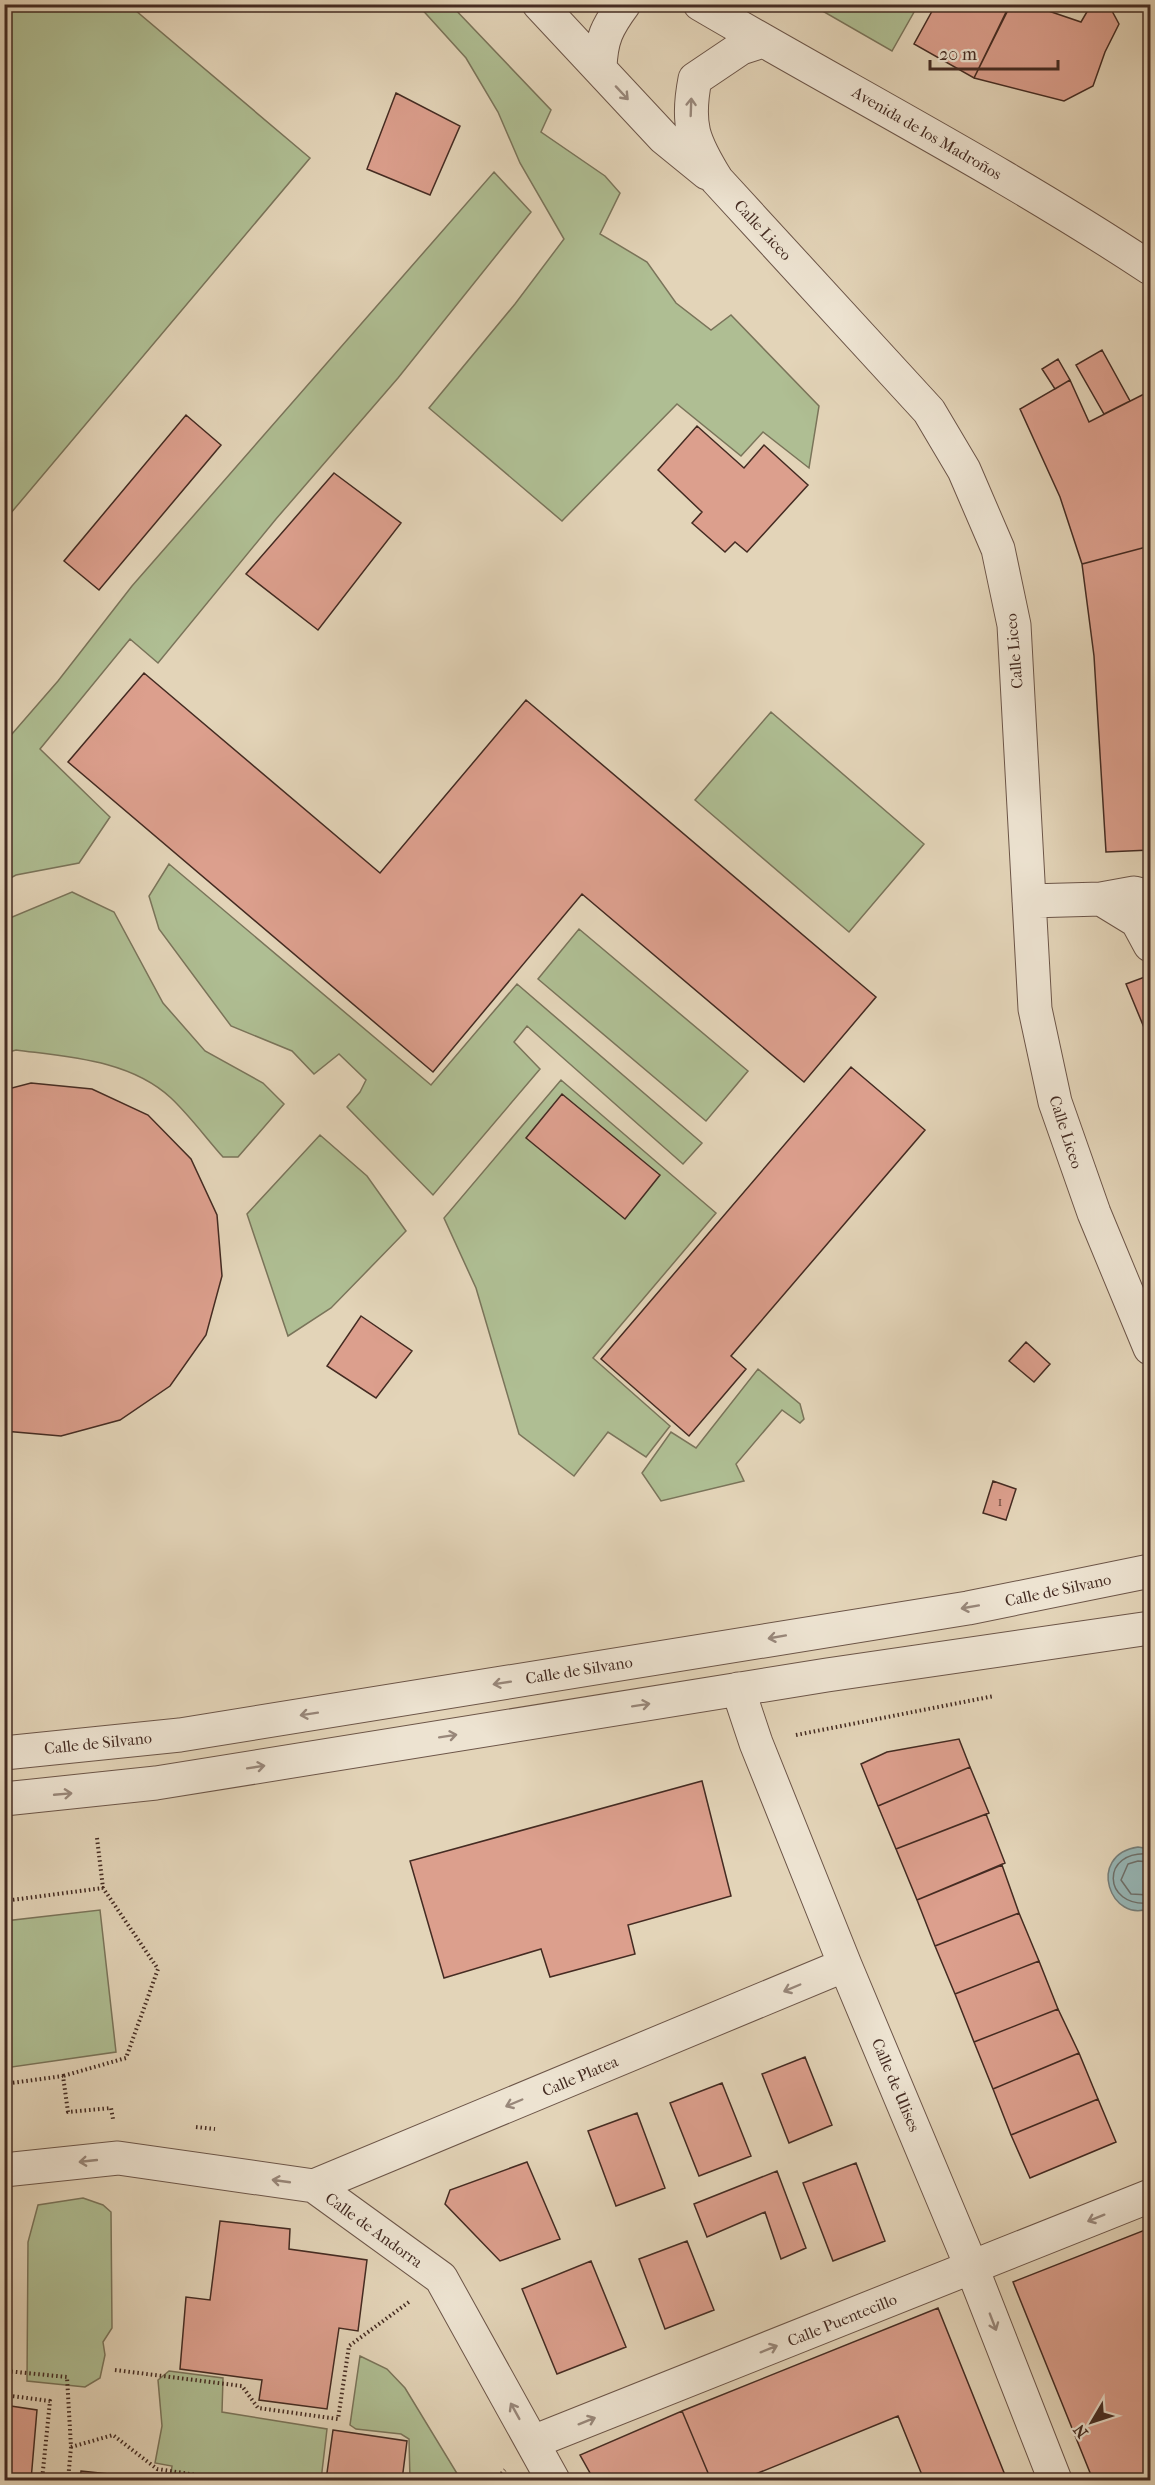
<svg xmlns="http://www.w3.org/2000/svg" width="1155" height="2485" font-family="'IM FELL French Canon',serif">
	<rect width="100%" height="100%" fill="#e3d4b8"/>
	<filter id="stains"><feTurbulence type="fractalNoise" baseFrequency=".00333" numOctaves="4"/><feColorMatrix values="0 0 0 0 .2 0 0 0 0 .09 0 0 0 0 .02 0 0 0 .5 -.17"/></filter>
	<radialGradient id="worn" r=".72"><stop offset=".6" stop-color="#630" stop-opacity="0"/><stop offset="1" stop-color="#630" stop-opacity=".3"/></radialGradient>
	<path fill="#afbe93" stroke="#7a745a" stroke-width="1.5" d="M5,4L129,5L310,158L5,520Z
		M418,5H451L551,110L541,132L605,176L620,193L600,234L647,262L676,303L711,330L731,315L819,406L809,468L763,432L741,456L677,404L562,521L429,408L515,304L564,239L520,163L498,112L466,58Z
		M812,5H918L892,51Z
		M494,172L531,212L398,378L276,519L158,663L130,639L40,749L110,817L79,863L16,875L5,881V742L58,681L132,586Z
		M771,712L924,844L849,932L695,800Z
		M169,864L431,1085L517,984L702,1143L683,1164L527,1026L514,1042L540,1069L433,1195L347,1107L360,1092L366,1080L339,1054L314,1074L292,1051L231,1026L159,929L149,896Z
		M72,892L114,912L163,1003L205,1051L263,1083L284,1104L238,1157H223C206,1138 190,1116 171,1098C130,1060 69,1057 16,1050L5,1053V920Z
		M579,929L748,1071L706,1121L538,979Z
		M561,1080L716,1213L593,1358L670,1426L646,1457L608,1432L574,1476L519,1434L476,1288L444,1218Z
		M320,1135L367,1176L406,1231L331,1308L288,1336L247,1214Z
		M758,1369L800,1404L804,1419L800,1423L782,1410L736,1464L744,1481L661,1501L642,1473L671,1432L696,1448Z
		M100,1910L116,2052L5,2068V1921Z
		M83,2198L103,2205L111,2212L112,2328L103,2342L105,2355L100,2378L85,2387L27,2381L28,2242L38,2205Z
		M360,2356L387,2369L405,2388L461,2480H410L409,2439L401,2434L356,2429L350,2425Z
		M169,2371L223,2378L222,2412L327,2429L321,2480H170L172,2466L155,2463L162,2426L158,2380Z"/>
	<path fill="#97b7b7" stroke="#767f7b" stroke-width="1.5" d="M1138,1847L1150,1849V1908C1111,1925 1085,1855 1138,1847Z"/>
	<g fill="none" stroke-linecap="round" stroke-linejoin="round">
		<path stroke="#6e716c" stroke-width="1.5" d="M1150,1854C1100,1849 1102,1908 1150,1903
			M1150,1862L1138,1861L1128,1864L1121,1880L1131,1894L1150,1895"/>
	</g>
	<path fill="#dc9f8d" stroke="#442b22" stroke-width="1.5" d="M936,4H998L1008,10L974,78L914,44Z
		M1010,4H1028L1081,22L1088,10L1112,11L1119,24L1105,52L1093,86L1064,101L974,78Z
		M396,93L460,126L430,195L367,169Z
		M1102,350L1130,401L1104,414L1076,365Z
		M1058,359L1070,380L1055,389L1042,369Z
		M1070,380L1089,422L1150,391V546L1082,564L1060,497L1020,409Z
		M186,415L221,445L99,590L64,561Z
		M697,426L744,468L764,445L808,485L747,552L735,542L725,552L692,523L702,512L658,470Z
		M334,473L401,523L318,630L246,574Z
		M1150,546V850L1106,852L1094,656L1082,564Z
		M144,673L380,873L526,700L876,997L804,1082L582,894L433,1072L68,762Z
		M1150,975V1042L1126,984Z
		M851,1067L925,1130L731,1356L746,1369L689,1436L601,1359Z
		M31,1083L92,1089L148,1115L191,1159L217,1215L222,1276L206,1335L170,1386L120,1420L61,1436L4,1431V1090Z
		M562,1094L660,1175L625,1219L526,1138Z
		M361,1316L412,1351L376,1398L327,1366Z
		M1026,1342L1050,1364L1034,1382L1009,1361Z
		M993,1481L1016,1489L1006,1520L983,1513Z
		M959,1739L970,1767L878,1806L861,1764L887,1752Z
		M970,1767L989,1813L896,1849L878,1806Z
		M702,1781L731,1896L628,1925L635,1954L550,1977L541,1949L444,1978L410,1861Z
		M986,1814L1005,1863L917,1900L896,1849Z
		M1002,1865L1019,1913L935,1946L917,1900Z
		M1019,1913L1039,1961L955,1994L935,1946Z
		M1039,1961L1058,2009L974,2042L955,1994Z
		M1058,2009L1079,2053L993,2089L974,2042Z
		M1079,2053L1098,2099L1011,2135L993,2089Z
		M805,2057L832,2125L789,2143L762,2074Z
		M722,2083L751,2156L699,2176L670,2103Z
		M1098,2099L1116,2142L1030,2178L1011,2135Z
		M637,2113L665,2188L616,2206L588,2131Z
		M527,2162L560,2239L500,2261L445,2204L450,2190Z
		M856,2163L885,2241L833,2261L803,2183Z
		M777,2171L806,2248L781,2259L765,2212L707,2237L694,2204Z
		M220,2221L290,2229L289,2249L367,2260L358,2331L339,2328L327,2409L259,2400L262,2380L180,2369L186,2297L210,2300Z
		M1150,2228V2480H1093L1013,2282Z
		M687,2241L714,2310L665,2329L639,2259Z
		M591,2261L626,2347L557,2374L522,2289Z
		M938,2308L1007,2480H924L898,2416L741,2480H711L682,2411Z
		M4,2405L37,2410L31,2480H4Z
		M682,2411L711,2480H594L580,2455Z
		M333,2430L407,2441L402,2480H326Z
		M81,2471L156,2479V2480H80Z"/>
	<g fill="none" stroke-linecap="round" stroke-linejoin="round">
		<g stroke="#6c5548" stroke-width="35">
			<path id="minor" d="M539,4L664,138L707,173
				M700,4C850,92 1005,172 1150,268
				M763,41L741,48L695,79C686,125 693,141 717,180L929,411L964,470L998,549L1014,625L1035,1009L1055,1102L1094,1213L1150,1348
				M600,68C601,39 607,27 624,4
				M1101,899L1134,893L1150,897
				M1029,901L1101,899L1137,921L1150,945
				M738,1689L756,1743L845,1965L972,2268L1055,2480
				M4,1753L180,1735L968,1608L1150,1571
				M4,1799L156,1783L827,1675L1150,1628
				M4,2170L118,2158L314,2186L441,2278L553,2480
				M314,2186L845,1965
				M533,2442L1150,2196"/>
		</g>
		<path stroke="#442b22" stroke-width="4" stroke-dasharray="1.5 3" stroke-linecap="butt" d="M796,1735L994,1696
			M97,1838L103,1888
			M4,1901L103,1888L158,1969L126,2058L63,2076
			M4,2084L63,2076L68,2112L111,2108L113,2119
			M196,2127L215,2129
			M115,2370L242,2386L258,2408L338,2419L349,2346L409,2302
			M4,2388L6,2371L67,2377L71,2447L68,2480
			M4,2395L50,2401L42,2480
			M71,2447L113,2435L157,2469L230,2480
			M495,2480L505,2470"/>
		<use href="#minor" stroke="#ede3d1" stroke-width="33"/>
	</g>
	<defs><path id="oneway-shaft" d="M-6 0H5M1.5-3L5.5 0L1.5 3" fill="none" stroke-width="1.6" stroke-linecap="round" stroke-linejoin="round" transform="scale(1.5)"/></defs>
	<g stroke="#98877a">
		<use href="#oneway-shaft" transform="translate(622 93) rotate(47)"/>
		<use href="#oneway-shaft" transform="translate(691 107) rotate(-88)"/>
		<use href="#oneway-shaft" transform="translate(970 1607) rotate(170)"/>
		<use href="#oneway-shaft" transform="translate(777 1637) rotate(170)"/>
		<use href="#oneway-shaft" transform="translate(502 1683) rotate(171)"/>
		<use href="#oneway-shaft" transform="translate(641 1705) rotate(-9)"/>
		<use href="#oneway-shaft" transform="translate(309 1714) rotate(171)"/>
		<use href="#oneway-shaft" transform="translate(448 1736) rotate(-9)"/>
		<use href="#oneway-shaft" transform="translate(256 1767) rotate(-9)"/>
		<use href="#oneway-shaft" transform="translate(63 1794) rotate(-5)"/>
		<use href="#oneway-shaft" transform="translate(792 1988) rotate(157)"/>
		<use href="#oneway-shaft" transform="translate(514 2103) rotate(157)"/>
		<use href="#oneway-shaft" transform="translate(88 2161) rotate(174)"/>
		<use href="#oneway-shaft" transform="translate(281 2181) rotate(-172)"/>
		<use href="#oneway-shaft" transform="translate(1096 2218) rotate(158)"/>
		<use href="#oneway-shaft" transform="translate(993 2322) rotate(69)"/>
		<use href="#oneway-shaft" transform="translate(769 2349) rotate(-22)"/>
		<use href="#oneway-shaft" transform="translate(515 2411) rotate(-119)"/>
		<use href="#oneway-shaft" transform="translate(587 2421) rotate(-22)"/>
	</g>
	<g text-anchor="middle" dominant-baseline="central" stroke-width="6" stroke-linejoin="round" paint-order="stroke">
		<g font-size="14" fill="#6a483d">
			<text x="1000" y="1501">1</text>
		</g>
		<g font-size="16" fill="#442b22" stroke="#ede3d1">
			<text transform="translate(927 133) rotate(30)">Avenida de los Madroños</text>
			<text transform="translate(763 230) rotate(47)">Calle Liceo</text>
			<text transform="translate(1014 651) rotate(-95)">Calle Liceo</text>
			<text transform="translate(1066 1132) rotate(72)">Calle Liceo</text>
			<text transform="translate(1058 1590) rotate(-12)">Calle de Silvano</text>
			<text transform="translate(579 1670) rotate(-9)">Calle de Silvano</text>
			<text transform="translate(98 1743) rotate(-6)">Calle de Silvano</text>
			<text transform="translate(580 2076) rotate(-23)">Calle Platea</text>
			<text transform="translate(896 2085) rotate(67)">Calle de Ulises</text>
			<text transform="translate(374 2230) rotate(36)">Calle de Andorra</text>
			<text transform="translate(842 2320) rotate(-22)">Calle Puentecillo</text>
		</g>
	</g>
	<rect width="1155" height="2485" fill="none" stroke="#e3d4b8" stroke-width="24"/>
	<rect x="6" y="6" width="1143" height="2473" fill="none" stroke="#442b22" stroke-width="3"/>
	<rect x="12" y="12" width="1131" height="2461" fill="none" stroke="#442b22" stroke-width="1.5"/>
	<g transform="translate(1092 2422) rotate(231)" stroke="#ede3d1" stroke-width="4.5" paint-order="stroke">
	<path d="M0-4.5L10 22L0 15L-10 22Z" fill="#442b22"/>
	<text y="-9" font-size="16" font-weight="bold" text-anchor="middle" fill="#442b22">N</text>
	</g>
	<path d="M930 60v9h128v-9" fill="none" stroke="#442b22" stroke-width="3"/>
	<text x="939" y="60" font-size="18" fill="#442b22" stroke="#ede3d1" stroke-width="4.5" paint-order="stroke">20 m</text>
	<rect width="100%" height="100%" filter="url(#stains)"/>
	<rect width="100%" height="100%" fill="url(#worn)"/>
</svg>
